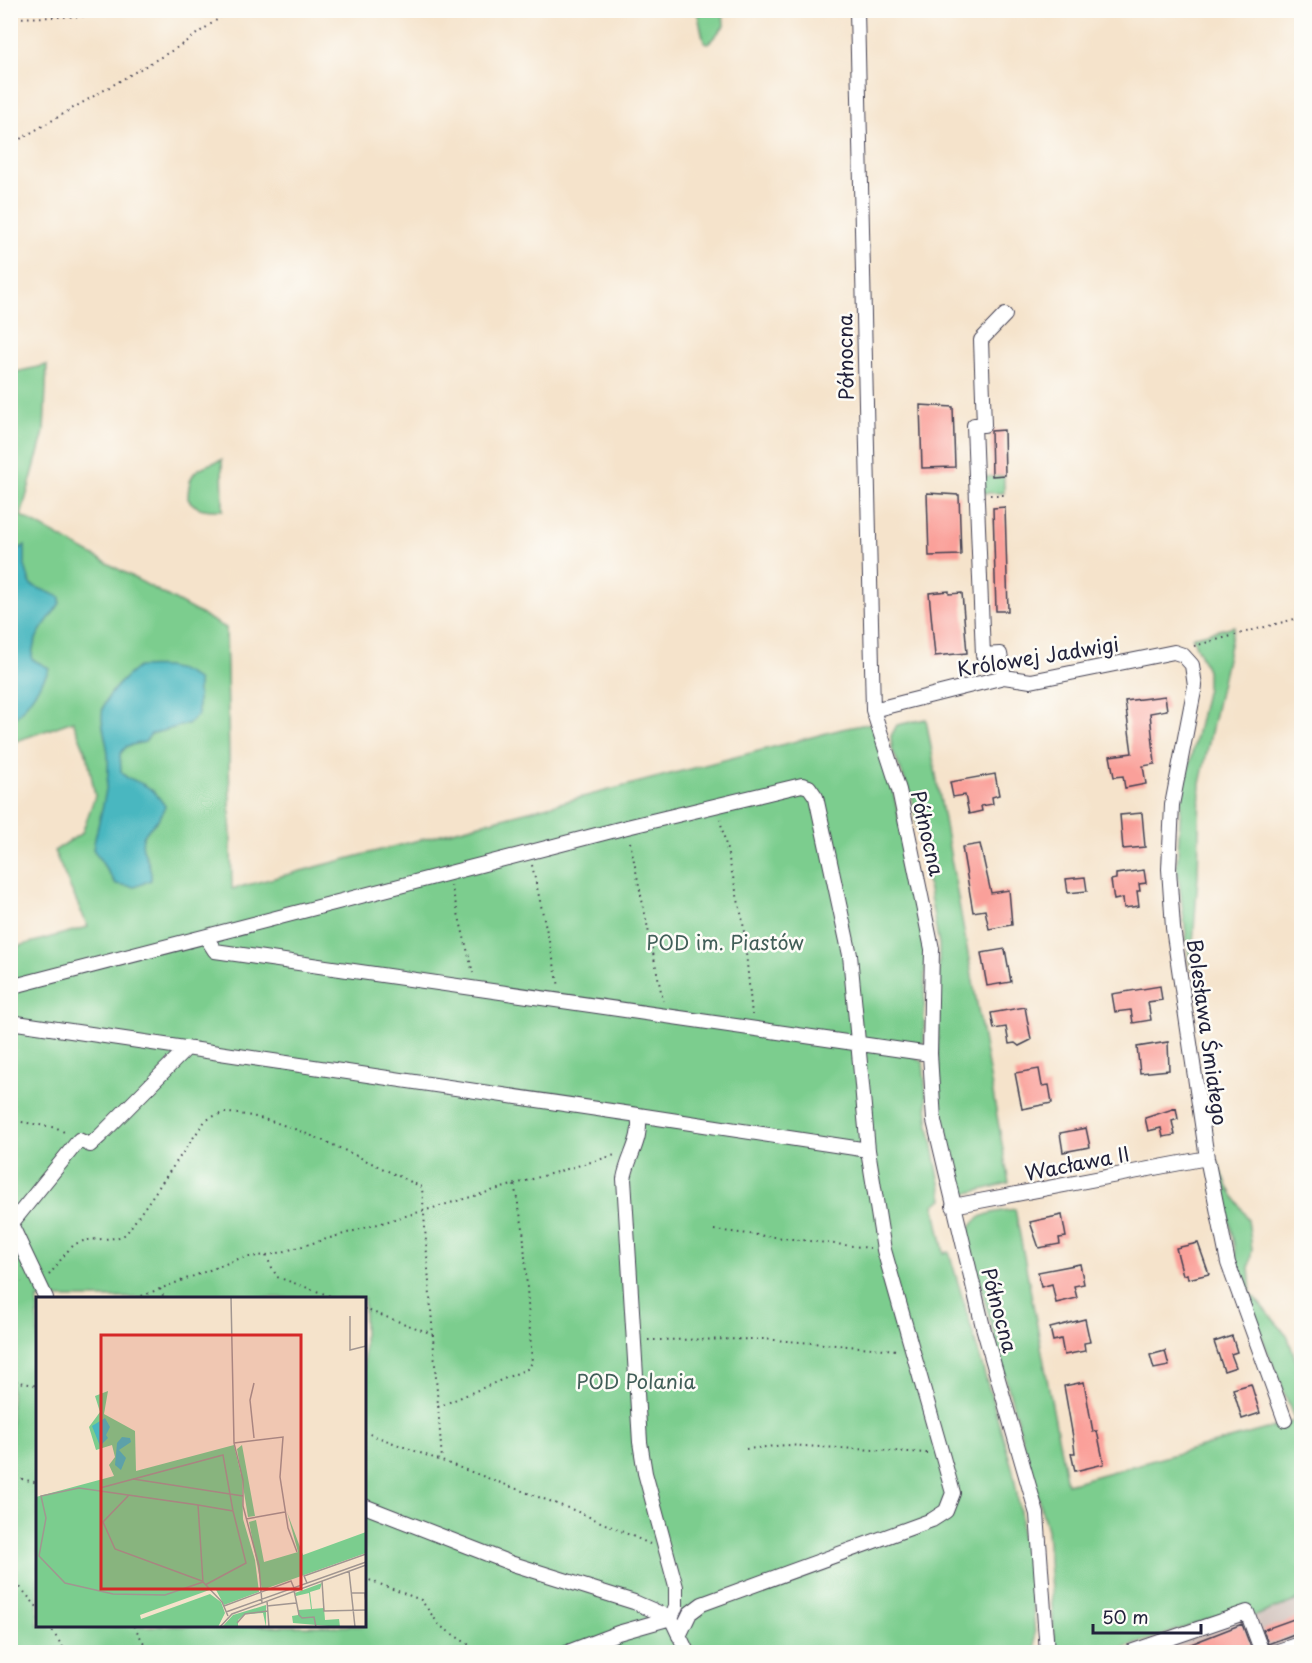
<svg xmlns="http://www.w3.org/2000/svg" width="1312" height="1663" font-family="'Playpen Sans',sans-serif">
	<rect width="100%" height="100%" fill="#fdfcf7"/>
	<filter id="ink" filterUnits="userSpaceOnUse"><feTurbulence type="fractalNoise" baseFrequency=".0167" numOctaves="2"/><feDisplacementMap in="SourceGraphic" scale="12" xChannelSelector="R" yChannelSelector="G"/><feConvolveMatrix kernelMatrix="1 2 1 2 8 2 1 2 1" color-interpolation-filters="sRGB"/></filter>
	<filter id="wash" filterUnits="userSpaceOnUse"><feTurbulence type="fractalNoise" baseFrequency=".008" numOctaves="4" result="noise"/><feDisplacementMap in="SourceGraphic" scale="24" xChannelSelector="R" yChannelSelector="G"/><feGaussianBlur stdDeviation="1.35" result="paint"/><feColorMatrix in="noise" values="0 0 0 0 0 0 0 0 0 0 0 0 0 0 0 0 0 1.4 0 .05"/><feComposite in="paint" operator="in"/></filter>
	<g filter="url(#wash)">
		<rect width="100%" height="100%" fill="#f5e3cb"/>
		<path fill="#cfc0ba" d="M1301,1599V1639L1265,1652L1252,1617Z
			M1246,1618L1259,1652H1152Z"/>
		<path fill="#7bcd8e" stroke="#4e7864" stroke-width="1.5" fill-rule="evenodd" d="M697,11H723L724,26L709,43L704,42Z
			M47,365L44,432L21,516L226,628L232,889L842,729L871,723L892,785L925,946L924,1043L915,1046L916,1059L923,1061L929,1126L943,1199L934,1205L944,1253L949,1252L1013,1471L1021,1517V1539L1029,1545L1036,1652H11V948L88,927L54,851L82,833L95,796L88,758L73,721L11,743V373ZM38,1298H364V1626H38Z
			M222,460L223,510C209,510 197,511 188,499C188,471 197,467 222,460Z
			M1004,476V493H982L981,477Z
			M1234,626L1200,784L1198,876L1191,971L1177,867L1181,802L1207,688V670L1192,637Z
			M926,719L1009,1183L965,1194L957,1190L941,1116L938,1054L939,945L912,798L892,749L891,736L897,725Z
			M1217,1159L1228,1187L1248,1219L1252,1249L1249,1267L1251,1294L1287,1335L1301,1376V1599L1252,1617L1248,1606L1113,1652H1055L1047,1530L967,1236C973,1212 994,1213 1015,1209L1067,1484L1295,1421L1243,1289Z"/>
		<path fill="#48b7c0" stroke="#356c7e" stroke-width="1.5" d="M25,545V566L31,585L60,597V603C48,622 32,635 32,659L49,668C49,674 18,718 11,721V548H21Z
			M138,667C160,666 181,665 198,681V715L188,724L151,734L145,742L127,746L120,754L121,771L126,777C146,785 152,787 165,806C162,821 148,825 143,838C139,852 153,862 151,880L135,887L116,884L93,849C99,815 110,791 108,755C107,739 98,719 104,705C110,691 126,676 138,667Z"/>
		<g id="blocks">
			<path fill="#faa09a" d="M920,405L953,407L955,467L922,468Z
				M1004,430L1005,475L992,476L991,431Z
				M927,493L959,495L961,555L929,556Z
				M1005,507L1008,611H996L993,508Z
				M949,591V594L962,593L967,653L935,656L929,593Z
				M1165,696L1167,710L1150,713L1155,764L1143,766L1146,784L1125,788L1123,776L1114,777L1110,756L1132,753L1125,701Z
				M995,774L999,795L992,797L993,804L981,806L982,811L969,814L965,795L953,797L950,782Z
				M1142,813L1145,847L1123,849L1120,815Z
				M980,844L991,893L1009,890L1012,925L989,929L985,910L973,912L962,847Z
				M1144,870L1146,883L1139,884L1140,891H1137L1139,906L1124,908L1123,898L1114,900L1111,880L1116,879V874Z
				M1085,877L1087,891L1068,893L1066,879Z
				M1005,949L1011,982L987,986L981,953Z
				M1160,986L1162,1000L1148,1002L1151,1020L1133,1023L1131,1010L1115,1012L1112,994Z
				M1025,1007L1031,1040L1019,1046L1015,1043L1009,1044L1006,1027L994,1029L991,1013Z
				M1168,1042L1169,1070L1140,1073L1137,1047Z
				M1039,1069L1042,1086L1049,1085L1052,1103L1022,1109L1015,1073Z
				M1176,1108L1178,1119L1172,1121L1175,1135L1163,1137L1161,1128L1148,1131L1145,1118Z
				M1086,1128L1090,1147L1063,1152L1060,1133Z
				M1062,1215L1066,1237L1059,1238L1060,1244L1039,1248L1030,1222Z
				M1198,1243L1209,1274L1188,1279L1187,1274L1183,1275L1176,1248Z
				M1080,1264L1084,1284L1074,1286L1077,1298L1056,1303L1052,1284L1041,1287L1038,1272Z
				M1085,1319L1090,1342L1084,1343L1085,1351L1064,1355L1061,1339L1053,1341L1050,1328Z
				M1232,1336L1237,1352L1231,1354L1236,1367L1224,1371L1214,1342Z
				M1165,1351L1169,1366L1154,1369L1150,1355Z
				M1084,1382L1093,1432L1097,1431L1104,1464L1075,1471L1071,1453H1075L1073,1437L1064,1386Z
				M1251,1384L1260,1413L1242,1419L1233,1389Z
				M1302,1616V1631L1268,1644L1263,1630Z
				M1242,1624L1252,1650L1244,1653H1168Z"/>
		</g>
	</g>
	<g filter="url(#ink)">
		<use href="#blocks" fill-opacity="0" stroke="#423f51" stroke-width="1.5"/>
		<g fill="none" stroke-linecap="round" stroke-linejoin="round">
			<g stroke="#423f51" stroke-width="16">
				<path id="minor" d="M857,10L873,710L899,790L932,949L930,1054L934,1121L983,1327L1037,1514L1047,1652
					M1004,677L1000,654L983,655L974,425H984L981,340L1005,315
					M873,710L1004,677L1031,681L1174,652L1183,655L1192,665L1195,686L1172,805L1169,869L1173,928L1207,1158L1228,1263L1285,1420
					M206,937L215,951L930,1054
					M10,987L627,827L802,785L809,787L816,797L850,955L868,1150
					M10,1022L638,1115C643,1140 628,1155 624,1179L640,1442L645,1473L676,1587V1606L671,1618
					M638,1115L868,1150L884,1250L953,1493L946,1511L932,1520L702,1604L690,1613L679,1636
					M953,1206L1207,1158
					M46,1298L11,1224L79,1140L90,1145L100,1136L187,1048
					M364,1506L513,1564L634,1602L671,1618L687,1652
					M568,1652L618,1633L671,1618
					M1130,1652L1247,1612L1262,1652
					M1275,1652L1302,1643"/>
			</g>
			<path stroke="#423f51" stroke-width="2" stroke-dasharray="1.5 4.5" stroke-linecap="butt" d="M10,18L228,13
				M10,145L178,47L231,10
				M990,495H1004
				M1194,646L1302,617
				M720,819L743,922L752,1015
				M630,842L663,1001
				M532,865L559,986
				M451,885L473,973
				M10,1120L57,1128L66,1133
				M714,1230L870,1248
				M266,1256L277,1277L336,1298
				M49,1275C57,1266 65,1252 74,1245C89,1235 111,1243 126,1234L205,1121C212,1117 219,1113 227,1113C284,1115 368,1163 422,1187L442,1460
				M10,1280L22,1282
				M160,1289L164,1298
				M136,1298L241,1258L275,1254L615,1155
				M364,1309L433,1334
				M648,1340L763,1339L897,1350
				M10,1380L38,1386
				M438,1407L527,1369L532,1363L523,1228L514,1184
				M364,1432L576,1511L650,1544
				M746,1449L786,1445L927,1453
				M10,1476L38,1483
				M364,1578L421,1600L440,1626L471,1646L474,1652
				M10,1581L19,1586L38,1608
				M49,1626L66,1652
				M134,1626L149,1652"/>
			<use href="#minor" stroke="#fff" stroke-width="14"/>
		</g>
	</g>
	<g text-anchor="middle" dominant-baseline="central" stroke-width="5" stroke-linejoin="round" paint-order="stroke">
		<g font-size="20" fill="#22223b" stroke="#fdfcf7">
			<text transform="translate(845 357) rotate(-91)">Północna</text>
			<text transform="translate(1038 656) rotate(-9)">Królowej Jadwigi</text>
			<text transform="translate(928 833) rotate(77)">Północna</text>
			<text transform="translate(1208 1032) rotate(82)">Bolesława Śmiałego</text>
			<text transform="translate(1077 1163) rotate(-11)">Wacława II</text>
			<text transform="translate(1000 1310) rotate(75)">Północna</text>
		</g>
		<g font-size="20" fill="#415e58" stroke="#fdfcf7">
			<text x="725" y="942">POD im. Piastów</text>
			<text x="636" y="1381">POD Polania</text>
		</g>
	</g>
	<g transform="translate(36 1297)">
		<rect width="330" height="330" fill="#f5e3cb"/>
		<path d="M72,94L68,117L99,134L100,174L198,148L206,182L207,222L219,263L223,295L188,308L179,291L104,318L105,322L174,297L185,305L189,316L182,330H0V200L78,179L73,168L79,160L76,148L60,153L53,130L64,115L59,99ZM206,148L219,219L212,220L201,152ZM251,215L267,258L330,235V256L226,293L213,225L220,223L228,265L262,255ZM286,286L284,292L274,295L276,312L288,311L289,323L303,322L304,330L257,326L256,319L262,318V313L275,312L273,296L260,299L259,296ZM230,308V330L227,316L209,317L202,323V330H186L197,318Z" fill="#7bcd8e"/>
		<path d="M69,121L74,130L70,138L72,141L64,149L56,129ZM86,140L94,141L95,145L83,153L90,161L85,173L79,168L81,146Z" fill="#48b7c0"/>
		<path fill="none" stroke="#a19691" stroke-width="1.5" d="M195,0L198,146L207,183V209L223,269L226,306M314,19V53L330,49M218,141L214,103L218,86M198,146L247,140L244,180L252,231L261,255M97,182L207,199M64,191L187,158L197,214M93,198L67,225L79,252L166,284M162,208L197,214L210,266L169,288M210,222L249,215M313,274L319,330M286,284L288,314L330,313M167,285L129,298L77,297L29,286L3,259L10,221L5,199L43,191L162,208L167,285L186,305L192,319M271,286L268,279L330,257M258,293L263,318L266,321L278,320L280,330M316,296H329L330,306M231,304L233,330M188,309L255,284L258,291M231,309L260,306M190,315L330,265M201,326L209,317L232,314M184,330L196,317L330,268"/>
		<path fill="#d62828" fill-opacity="0.15" stroke="#d62828" stroke-width="3" d="M65,38H265V292H65Z"/>
		<rect width="330" height="330" fill="none" stroke="#22223b" stroke-width="3"/>
	</g>
	<rect width="1312" height="1663" fill="none" stroke="#fdfcf7" stroke-width="36"/>
	<path d="M1093 1624v9h108v-9" fill="none" stroke="#22223b" stroke-width="3"/>
	<text x="1102" y="1624" font-size="18" fill="#22223b" stroke="#fdfcf7" stroke-width="4.5" paint-order="stroke">50 m</text>
</svg>
